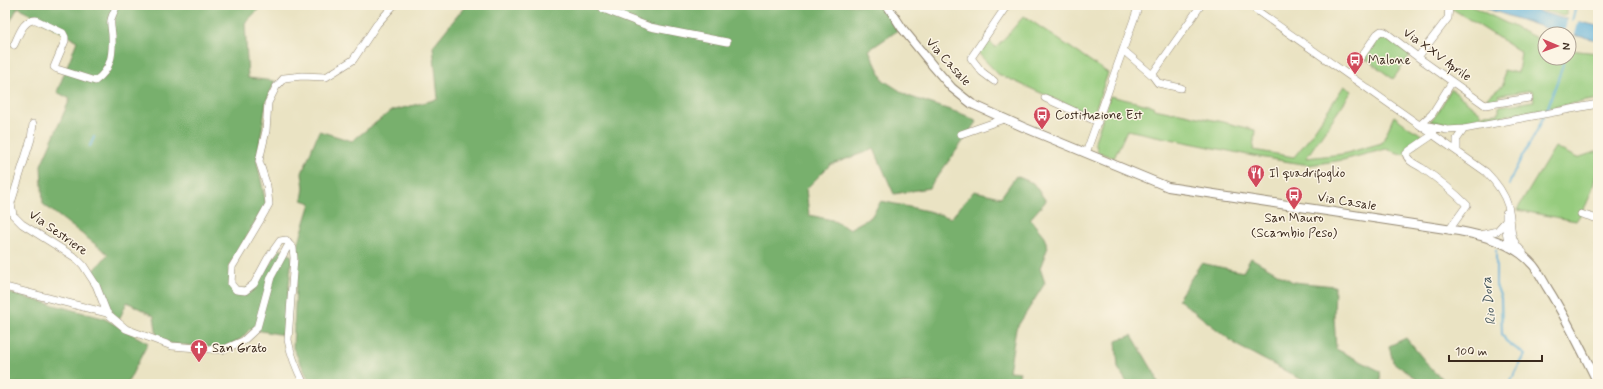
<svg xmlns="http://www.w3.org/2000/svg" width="1603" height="389" font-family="Mynerve,sans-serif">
	<rect width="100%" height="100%" fill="#fcf5e5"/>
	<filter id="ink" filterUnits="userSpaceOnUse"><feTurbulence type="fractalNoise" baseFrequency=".025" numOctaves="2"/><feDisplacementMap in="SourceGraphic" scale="8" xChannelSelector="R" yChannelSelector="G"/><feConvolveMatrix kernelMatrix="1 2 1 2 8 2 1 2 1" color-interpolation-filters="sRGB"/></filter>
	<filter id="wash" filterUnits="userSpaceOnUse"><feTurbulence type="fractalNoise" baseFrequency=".012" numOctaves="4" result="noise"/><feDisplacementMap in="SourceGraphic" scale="16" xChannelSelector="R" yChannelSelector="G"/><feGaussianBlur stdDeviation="0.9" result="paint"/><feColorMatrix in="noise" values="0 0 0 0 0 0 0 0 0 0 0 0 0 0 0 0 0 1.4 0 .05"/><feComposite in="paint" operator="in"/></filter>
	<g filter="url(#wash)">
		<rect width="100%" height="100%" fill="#eae3c3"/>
		<path fill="#96cc7e" stroke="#687b4e" d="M1451,5H1469L1545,42V58H1569V50L1598,53V99L1476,121L1485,114L1499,113V107L1500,106L1534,101L1532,90L1499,95V101H1490L1487,98L1503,85L1504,70L1518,73L1521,52L1451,8Z
			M1527,5H1568L1566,15L1563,16Z
			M1024,16L1108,73L1093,116L998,74L978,53L986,38L996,48Z
			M1386,35L1411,54L1393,79L1365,58L1379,36Z
			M1344,86L1352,91L1306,158L1343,154L1382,143L1394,116L1410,128L1426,137L1404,155L1386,149L1343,160L1309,165L1253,156L1127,130L1114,158L1098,152L1095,141L1110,96L1153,106L1154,109L1174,113L1175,112L1227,123L1255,130L1253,150L1294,157L1307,141Z
			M1451,89L1482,114C1462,130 1453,125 1430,121L1437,114Z
			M1555,147L1577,158L1598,151C1598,175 1591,202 1576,221L1517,210Z"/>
		<path fill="#78b06d" stroke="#5a6d46" d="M5,5H263L245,23L248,78L275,81L266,103L257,161L266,204L229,266L235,292L255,286L280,249L292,256L284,335L250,329L241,339L223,348L172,344L157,337L154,316L127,302L119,320L110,312L92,273L108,254L43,204L41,165L70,99L57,92L77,41L18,7L5,31Z
			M466,5H882L897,31L869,50L883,80L908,96L965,115L977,122L929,188L894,194L874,149L830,165L806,189L809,215L832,220L849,229L871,217L881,201L928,211L951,218L974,191L1001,197L1016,176L1033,183L1046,201L1030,219L1043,235L1048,247L1040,268L1045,283L1016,329L1009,371L1020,372L1017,384H311L293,348L298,245L311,203L302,200L304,188L302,173L319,131L352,141L391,111L438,99L433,46Z
			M1251,258L1293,282L1335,286L1334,317L1336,349L1380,371L1381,384H1310L1238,346L1178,299L1201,263L1243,272Z
			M5,292L103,318L148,343L127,384H5Z
			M1132,335L1156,376L1158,384H1128L1118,368L1116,341Z
			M1406,338L1434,372L1450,384H1414L1416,379L1393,362L1389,346Z"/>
		<path fill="#5eb0d9" stroke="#4c6d7c" d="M1483,5H1517L1561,18L1598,26V40L1557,32L1491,10Z"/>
		<path fill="#eae3c3" d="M1568,17L1579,19L1574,38L1569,37V34H1564Z"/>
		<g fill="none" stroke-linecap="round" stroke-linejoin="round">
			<path stroke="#5eb0d9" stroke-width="2" d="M1572,21L1576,5
				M1546,112L1562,68L1564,58
				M90,146L94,137
				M1509,184C1518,159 1534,140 1544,116
				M1496,250V285L1501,298L1502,334L1506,341L1525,355L1509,384"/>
		</g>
	</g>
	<g filter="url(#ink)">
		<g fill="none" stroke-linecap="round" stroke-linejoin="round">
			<g stroke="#928670" stroke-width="8">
				<path id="minor" d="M600,5L603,9L650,27L727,42
					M1249,5L1486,172C1496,182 1504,192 1508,206C1513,224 1507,239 1523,252
					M14,45C19,35 23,19 36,20L63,33L65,37V41L54,67L57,69L95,81C111,70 113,55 112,36C112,31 110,25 111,20C112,15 115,10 117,5
					M1123,50L1152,75L1201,5
					M1418,57L1448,18L1449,6L1447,5
					M1349,74L1377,34L1381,31L1385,32L1419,58L1485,105L1529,98
					M1152,75L1158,83L1181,88
					M994,81L982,72L971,58L1007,5
					M1045,98L1098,122
					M33,124L31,139L11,203L13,215L22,224L76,258L83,265L96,285L107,313L126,329L172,346L222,350L243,341L257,328L271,277L289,244L286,240L280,241L268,258L254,284L245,291L236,290L231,284L232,267L259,222L269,204L267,186L259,161L266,131L268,103L276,87L284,78L302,76L326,77L353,60L377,24L394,5
					M1420,125L1432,114L1450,85
					M1424,125L1447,130L1464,129L1598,104
					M961,134L1004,119
					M1434,134L1409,151L1406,154C1408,162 1416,164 1422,168C1438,179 1453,191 1467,205L1449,230
					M1457,150V139L1464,129
					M1086,153L1139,5
					M1506,213V231L1509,247
					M1581,214L1598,219
					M1480,235L1497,231L1505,222
					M289,244L293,248L294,258L288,340C291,356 297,370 304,384
					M5,287L107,313"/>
			</g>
			<g stroke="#928670" stroke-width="10">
				<path id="major" d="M887,5L902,28L933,66L952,88L972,104L1023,127L1168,187L1459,231C1486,236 1515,244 1533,265C1539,272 1543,281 1548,289C1567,319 1582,351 1598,383"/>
			</g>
			<use href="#minor" stroke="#fff" stroke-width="7"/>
			<use href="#major" stroke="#fff" stroke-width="8"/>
		</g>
	</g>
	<defs>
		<g id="bus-pin" transform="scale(0.9)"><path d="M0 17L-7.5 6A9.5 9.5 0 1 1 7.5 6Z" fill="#d1495b" stroke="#fcf5e5"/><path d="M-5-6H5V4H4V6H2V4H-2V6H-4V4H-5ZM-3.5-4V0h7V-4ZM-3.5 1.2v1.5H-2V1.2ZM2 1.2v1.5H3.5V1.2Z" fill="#fff"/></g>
		<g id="restaurant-pin" transform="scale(0.9)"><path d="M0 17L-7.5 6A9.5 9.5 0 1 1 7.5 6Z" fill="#d1495b" stroke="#fcf5e5"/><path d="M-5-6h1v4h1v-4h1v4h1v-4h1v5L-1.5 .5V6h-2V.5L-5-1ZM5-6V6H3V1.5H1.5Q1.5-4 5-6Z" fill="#fff"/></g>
		<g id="church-pin" transform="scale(0.9)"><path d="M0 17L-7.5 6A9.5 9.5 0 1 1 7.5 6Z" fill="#d1495b" stroke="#fcf5e5"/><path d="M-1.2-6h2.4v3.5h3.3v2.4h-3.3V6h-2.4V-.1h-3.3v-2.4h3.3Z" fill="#fff"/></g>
	</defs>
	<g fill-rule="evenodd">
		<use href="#bus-pin" x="1355" y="60"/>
		<use href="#bus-pin" x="1042" y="115"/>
		<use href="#restaurant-pin" x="1256" y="173"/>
		<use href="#bus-pin" x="1294" y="195"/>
		<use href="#church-pin" x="199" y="348"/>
	</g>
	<g text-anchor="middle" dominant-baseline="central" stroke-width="3" stroke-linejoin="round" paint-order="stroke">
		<g font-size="13" fill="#3b2a1e" stroke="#fcf5e5">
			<text transform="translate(1437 55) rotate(36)">Via XXV Aprile</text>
			<text transform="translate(948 62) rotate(48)">Via Casale</text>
			<text transform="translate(1347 202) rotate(9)">Via Casale</text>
			<text transform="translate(58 233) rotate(35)">Via Sestriere</text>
		</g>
		<g font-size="13" fill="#3b2a1e" stroke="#fcf5e5" text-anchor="start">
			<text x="1368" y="60">Malone</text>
			<text x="1055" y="115">Costituzione Est</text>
			<text x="1269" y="173">Il quadrifoglio</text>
			<text x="1294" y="218" text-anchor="middle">San Mauro<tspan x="1294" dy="15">(Scambio Peso)</tspan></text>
			<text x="212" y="348">San Grato</text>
		</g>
		<g font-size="14" font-style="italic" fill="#47595f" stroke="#fcf5e5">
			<text transform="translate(1489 301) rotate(-96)">Rio Dora</text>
		</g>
	</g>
	<rect width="1603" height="389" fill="none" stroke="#fcf5e5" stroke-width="20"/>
	<g transform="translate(1557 46) rotate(92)"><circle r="19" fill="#fcf5e5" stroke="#afa495"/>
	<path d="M0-3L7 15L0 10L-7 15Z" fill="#d1495b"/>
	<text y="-6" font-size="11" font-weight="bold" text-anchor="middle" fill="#3b2a1e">N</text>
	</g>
	<path d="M1449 355v6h93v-6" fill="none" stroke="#3b2a1e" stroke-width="2"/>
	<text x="1455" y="355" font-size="12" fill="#3b2a1e" stroke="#fcf5e5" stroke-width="3" paint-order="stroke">100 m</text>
</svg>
